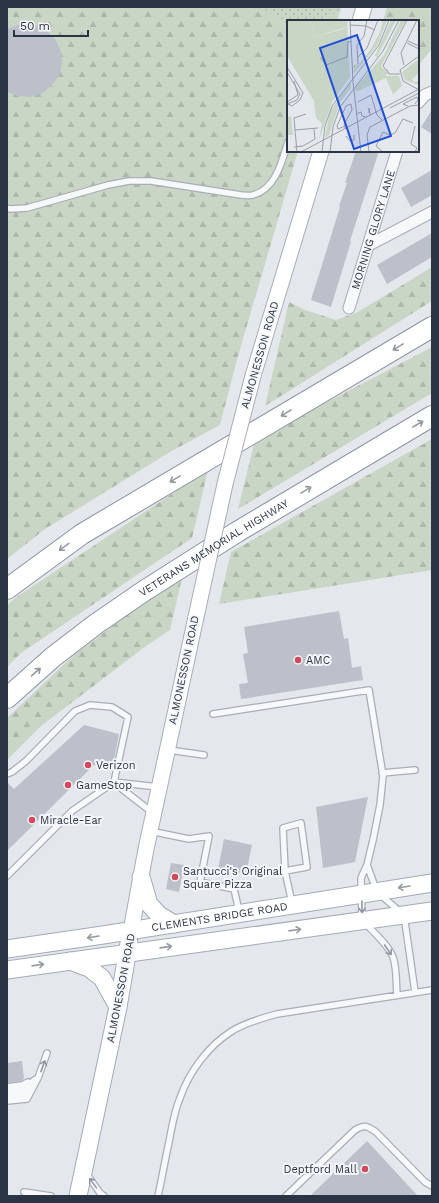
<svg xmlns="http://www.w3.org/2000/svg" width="439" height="1203" font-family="'Work Sans',sans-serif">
	<defs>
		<pattern id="grass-dots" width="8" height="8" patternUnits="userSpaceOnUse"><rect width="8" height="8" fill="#c9d6c5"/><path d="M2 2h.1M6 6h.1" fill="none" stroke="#adb8ab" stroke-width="1.8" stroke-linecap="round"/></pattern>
		<pattern id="forest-firs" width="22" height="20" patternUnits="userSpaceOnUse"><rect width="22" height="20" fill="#c9d6c5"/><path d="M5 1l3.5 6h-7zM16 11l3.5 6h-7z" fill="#adb8ab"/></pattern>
	</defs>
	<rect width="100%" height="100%" fill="#e4e7ec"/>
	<path fill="url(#grass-dots)" d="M261,7H341L340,12L316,21H288V28Z"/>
	<path fill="url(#forest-firs)" d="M7,7H261L288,28V151H298L236,363L220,425L170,452L45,529L7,559Z
		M387,7H432V49L418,66V21H383Z
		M340,12L337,21H316Z
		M432,267V301L265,406L289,302L305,310L336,320L358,312Z
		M432,347V393L238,509L255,440Z
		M432,439V570L219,604L231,552Z
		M208,470L192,538L21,653L7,667V605L18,596Z
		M183,574L170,630L146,646L41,726L7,760V718L75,654Z"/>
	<path fill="#bbc0ca" d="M22,24L34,25L46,30L55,39L61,51L62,63L59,76L51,86L41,94L30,97L18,96L7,92V29Z
		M432,110V134L421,127Z
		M356,151H379L350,241L351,242L331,307L311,300L340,207L339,206L347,183H345Z
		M432,170V195L411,207L401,188Z
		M432,233V257L387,284L377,265Z
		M339,611L344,639L348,638L352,668L361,666L363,680L241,699L239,684L248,683L243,654L248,653L244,627Z
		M84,725L119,734L112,771L94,765L7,851V782L14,789Z
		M368,797L355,862L323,868L316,807Z
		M224,839L252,845L246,874L218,869Z
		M171,863L184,865L179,892L166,889Z
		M22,1061L24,1079L21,1081L7,1083V1063Z
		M367,1141L418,1196H310Z"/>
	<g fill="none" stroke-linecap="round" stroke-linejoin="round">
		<g stroke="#a9aeb7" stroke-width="8">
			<path id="service" d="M7,208L10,209L27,208L108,185L129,181H151L241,195C244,195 250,196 253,195C276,189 282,161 288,142
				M213,714L369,690L383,776L380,805L373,840L367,865L361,878L362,920C372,931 387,943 393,957C397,968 396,983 397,995
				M169,750L204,755
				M382,773L415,770
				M7,774L12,772L26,761L75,711L90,705L112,707L128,717L114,782
				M114,782L122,789L153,813
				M150,831L189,839L209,836L200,882L234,889L239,911
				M367,865L377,892L404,915L415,992
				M285,871L307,867L301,823L283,828L285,871L292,903
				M7,876L72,811L114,782L158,787
				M7,1087L22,1085L28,1082
				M7,1091L23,1089L36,1079
				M7,1096L25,1094L29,1089
				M7,1101L27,1099L38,1078L47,1053
				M86,1173L100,1193L104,1196
				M24,1192L51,1196
				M158,1196C162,1178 165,1160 169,1142C172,1127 174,1112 180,1098C189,1072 208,1046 232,1031C245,1023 262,1018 277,1014L432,990
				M286,1196L355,1130C365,1124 367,1126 376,1132L425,1182L432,1186"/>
		</g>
		<g stroke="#a9aeb7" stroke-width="13">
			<g id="minor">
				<path d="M418,103L425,95L432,92"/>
				<path d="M369,245L432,212"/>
				<path id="s1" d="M349,308L397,151"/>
			</g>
		</g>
		<g stroke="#a9aeb7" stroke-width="17">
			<path id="secondary" d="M360,21L364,7
				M253,376L321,151
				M131,931L146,849L196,617"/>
		</g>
		<g stroke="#a3abb8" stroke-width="19">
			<g id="primary">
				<path d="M141,877L149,904L159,915L174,924"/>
				<path id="s2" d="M7,949L103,935L432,883"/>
				<path d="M70,961L89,968L102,978L118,1007"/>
				<path d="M7,970L432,911"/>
				<path d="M78,1196L118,1007L129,943"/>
			</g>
		</g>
		<g stroke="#8b94a3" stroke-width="22">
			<g id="motorway">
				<path d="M7,589L82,534L432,327"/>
				<path id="s3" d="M7,698L53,657L96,624L144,591L237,532L432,416"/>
			</g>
		</g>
		<use href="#service" stroke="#f7f8fa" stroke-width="5.5"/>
		<use href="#minor" stroke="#f7f8fa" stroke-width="11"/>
		<use href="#secondary" stroke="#fff" stroke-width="15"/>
		<use href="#primary" stroke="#fff" stroke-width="17"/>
		<use href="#motorway" stroke="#fff" stroke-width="20"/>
		<g stroke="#a9aeb7" stroke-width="17" stroke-linecap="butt">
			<path id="secondary-bridge" d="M196,617L225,484L253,376"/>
		</g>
		<use href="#secondary-bridge" stroke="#fff" stroke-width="15"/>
	</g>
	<defs><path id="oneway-shaft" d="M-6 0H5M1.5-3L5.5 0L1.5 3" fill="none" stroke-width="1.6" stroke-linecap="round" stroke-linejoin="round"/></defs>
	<g stroke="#959aa2">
		<use href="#oneway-shaft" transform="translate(398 347) rotate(149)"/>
		<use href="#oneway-shaft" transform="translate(286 413) rotate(149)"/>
		<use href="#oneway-shaft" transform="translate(418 424) rotate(-30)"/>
		<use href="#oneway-shaft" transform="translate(175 479) rotate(149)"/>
		<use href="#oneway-shaft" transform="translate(306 490) rotate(-31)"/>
		<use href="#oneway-shaft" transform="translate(64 547) rotate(144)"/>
		<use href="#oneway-shaft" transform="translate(36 672) rotate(-41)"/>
		<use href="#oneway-shaft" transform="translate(404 887) rotate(171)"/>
		<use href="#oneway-shaft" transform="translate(295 930) rotate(-8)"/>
		<use href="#oneway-shaft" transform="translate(93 937) rotate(171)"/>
		<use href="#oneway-shaft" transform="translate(166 947) rotate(-8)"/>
		<use href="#oneway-shaft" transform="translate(38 965) rotate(-8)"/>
	</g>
	<g stroke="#9196a0">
		<use href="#oneway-shaft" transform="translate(362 907) rotate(89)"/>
		<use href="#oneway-shaft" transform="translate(388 950) rotate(56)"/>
		<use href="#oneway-shaft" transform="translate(43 1066) rotate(-70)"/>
		<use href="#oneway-shaft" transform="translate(93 1183) rotate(-125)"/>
	</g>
	<g fill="#d1495b" stroke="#f4f6f9" stroke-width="1.5">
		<circle cx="298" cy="660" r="4"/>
		<circle cx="88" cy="765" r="4"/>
		<circle cx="68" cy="785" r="4"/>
		<circle cx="32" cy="820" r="4"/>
		<circle cx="175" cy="877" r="4"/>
		<circle cx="365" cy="1169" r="4"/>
	</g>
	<g text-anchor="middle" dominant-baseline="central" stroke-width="4" stroke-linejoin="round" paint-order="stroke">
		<g font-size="11" fill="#2b3445" stroke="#f4f6f9">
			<text stroke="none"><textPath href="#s1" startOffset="82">MORNING GLORY LANE</textPath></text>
			<text transform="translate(260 355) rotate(-74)">ALMONESSON ROAD</text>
			<text stroke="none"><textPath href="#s3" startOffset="256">VETERANS MEMORIAL HIGHWAY</textPath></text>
			<text transform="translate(184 670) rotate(-78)">ALMONESSON ROAD</text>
			<text stroke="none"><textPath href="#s2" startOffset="215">CLEMENTS BRIDGE ROAD</textPath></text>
			<text transform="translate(121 988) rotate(-79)">ALMONESSON ROAD</text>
		</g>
		<g font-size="11" fill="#2b3445" stroke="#f4f6f9" text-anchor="start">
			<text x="306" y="660">AMC</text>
			<text x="96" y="765">Verizon</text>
			<text x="76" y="785">GameStop</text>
			<text x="40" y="820">Miracle-Ear</text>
			<text x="183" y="871">Santucci's Original<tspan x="183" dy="13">Square Pizza</tspan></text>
			<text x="357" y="1169" text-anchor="end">Deptford Mall</text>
		</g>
	</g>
	<g transform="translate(287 20)">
		<rect width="132" height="132" fill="#e4e7ec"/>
		<path d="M24,0H60L61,19L58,22L50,19V13L59,7L27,17Z" fill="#c9d6c5"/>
		<path d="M0,0H24L27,17L60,8L50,13V19L58,22L61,19L63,57L45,82L32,120L35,103L29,98L27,81L0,36ZM96,0H100L91,24L67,54L66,45L72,44L84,29L93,12ZM104,0H109L90,37L88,36ZM114,0H119L94,46L101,53L98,56H112L115,66L106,74L99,58L69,72L68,68L97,35ZM132,39L131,54L125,59L127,62L132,61V65L118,60L115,52ZM64,61V68L53,82L42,115L38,118L43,91ZM4,96L6,115H0V97Z" fill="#c9d6c5"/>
		<path fill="none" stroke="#9a9fa9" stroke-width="1" d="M63,0L66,62L74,132M63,5L79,6L88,10M121,21L132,26M120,23L132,29M33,37L39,45L60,37L61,22L64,21M71,37L80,28L91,0M71,44L70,25L77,16L80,0M117,45L114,33L130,0M0,47L16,73L13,80L5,86L1,84M100,50L102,54H113M100,51L96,46L120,0M0,52L13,74L10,80L0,84M132,70L116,61L113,50L132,36M0,82L11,75L7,61M71,82L84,75L90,95L95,100M121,86L116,84L130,77L131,80L128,84M103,88L132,73M82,93V88L83,95M69,94L74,92L75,96L79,97M58,106L51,109L50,106L59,86L64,84L65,90L57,104L58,106V109M8,110L7,98L19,94M59,116L63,121L67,120V115M7,127L16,126L28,119L27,109M10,132L8,110L31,108M14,132L132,69M35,132L38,106L45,86L92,25L102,0M43,132L46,107L53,87L96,31L112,0M82,132L80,115L83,107L123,86L132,85M96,132L89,126L96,112L103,115L108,113L116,99L126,103M128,132L130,128L124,124L128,106"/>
		<path fill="#1d4ed8" fill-opacity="0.15" stroke="#1d4ed8" stroke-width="2" d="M70,15L104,116L67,129L33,28Z"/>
		<rect width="132" height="132" fill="none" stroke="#2b3445" stroke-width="2"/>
	</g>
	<rect width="439" height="1203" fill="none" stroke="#2b3445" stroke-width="16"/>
	<path d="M14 30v6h74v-6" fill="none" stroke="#2b3445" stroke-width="2"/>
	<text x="20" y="30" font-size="12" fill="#2b3445" stroke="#f4f6f9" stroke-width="3" paint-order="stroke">50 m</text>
</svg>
